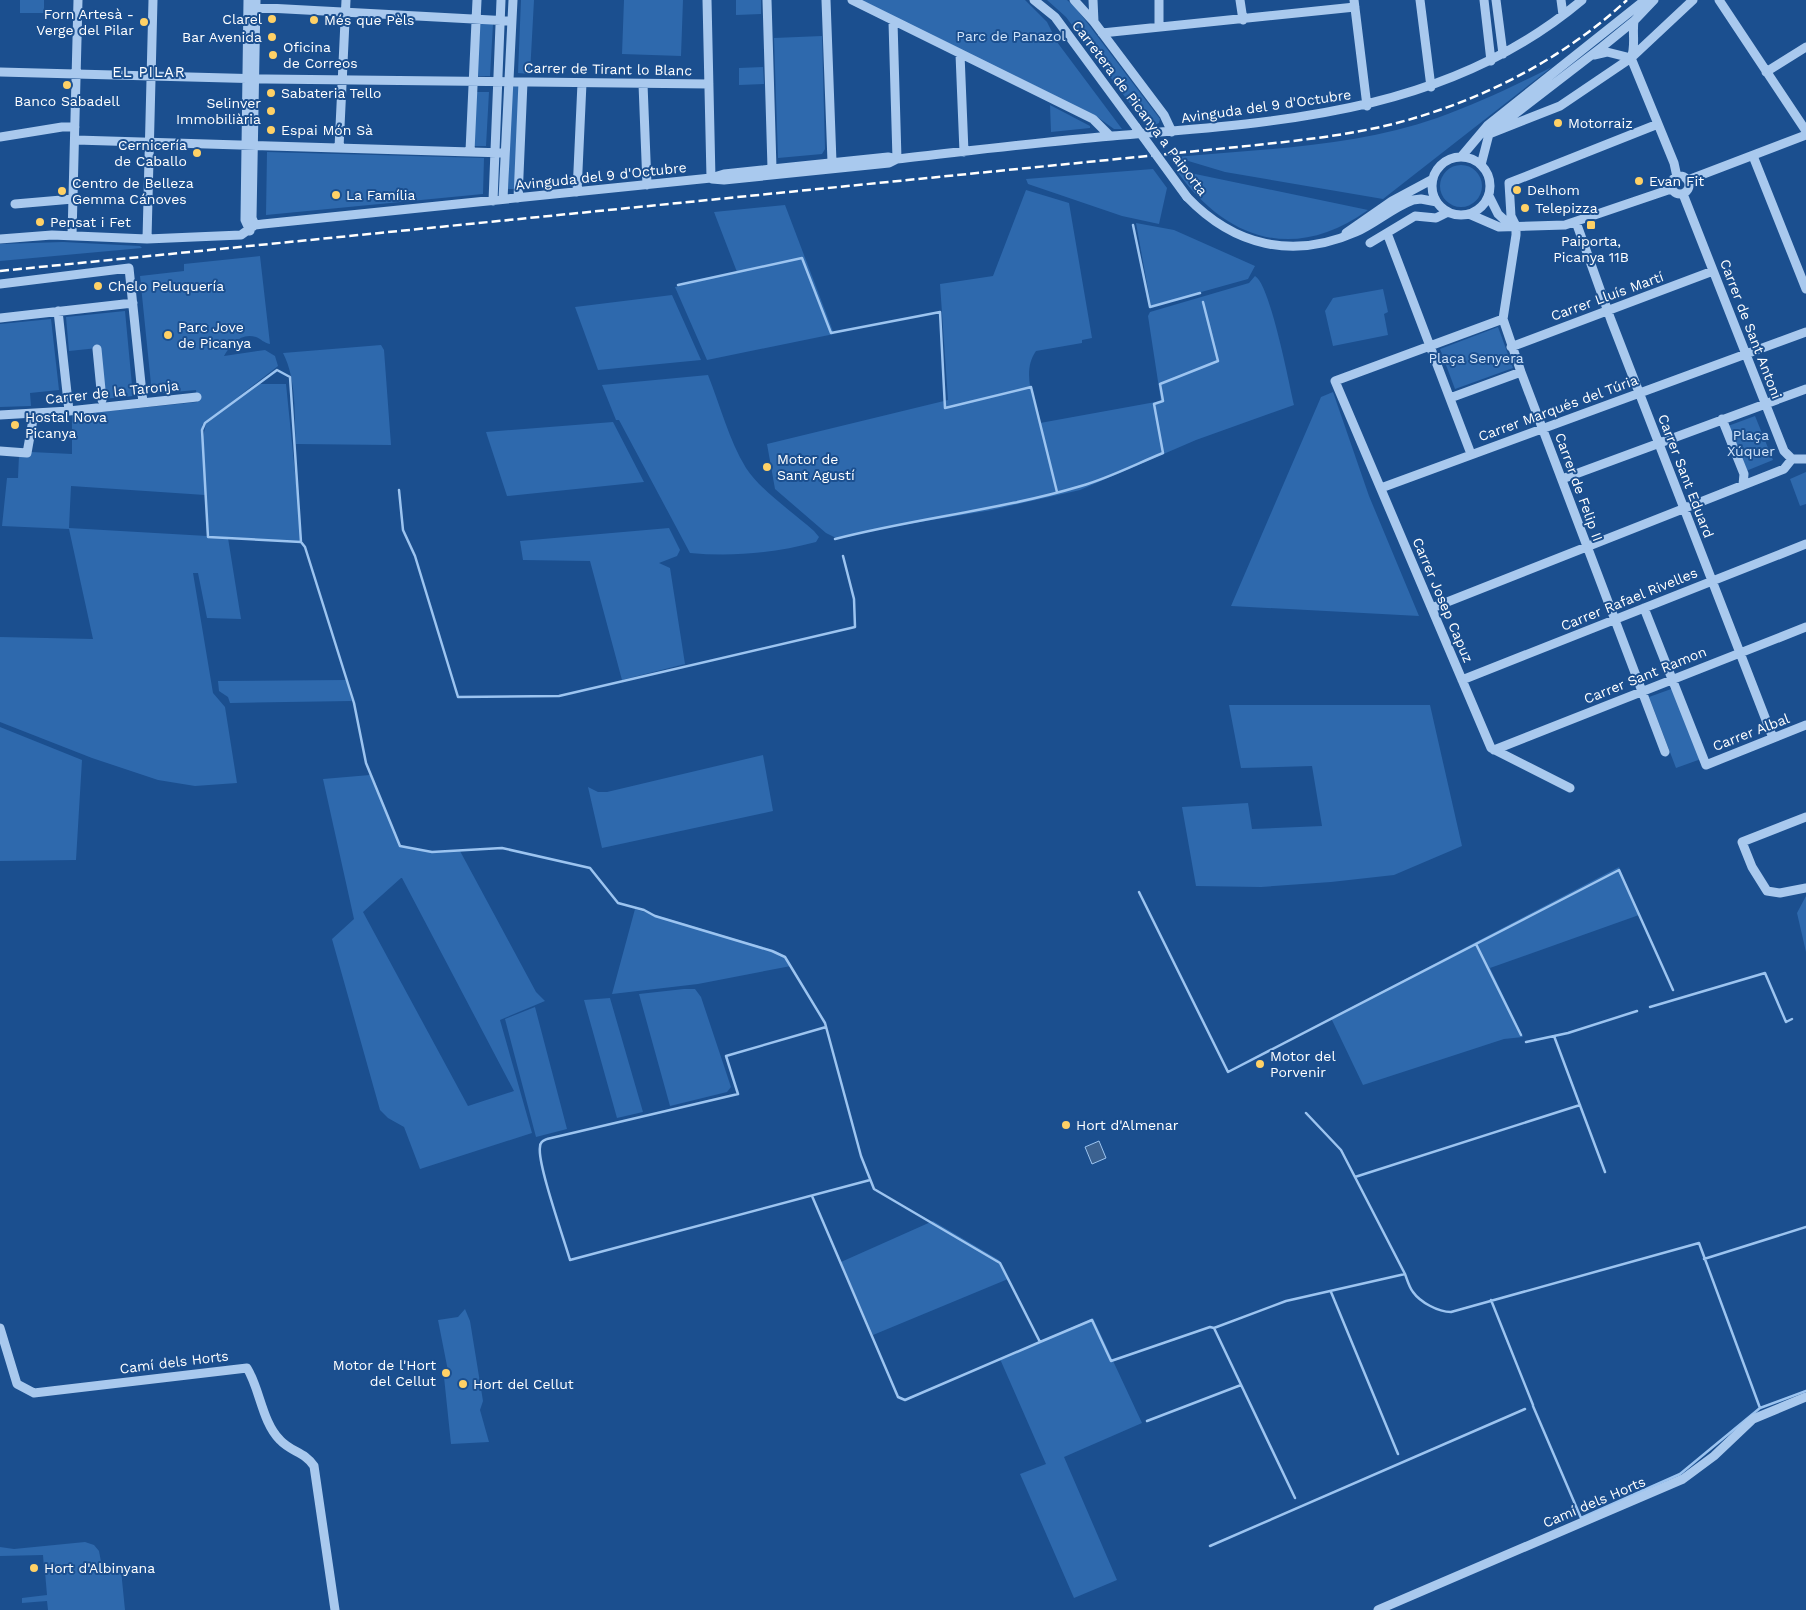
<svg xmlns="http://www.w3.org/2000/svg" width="1806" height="1610" font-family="'Work Sans',sans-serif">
	<rect width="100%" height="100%" fill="#1b4f8f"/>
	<path fill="#2e69ad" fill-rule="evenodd" d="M20,0H44V13H20Z
		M521,0H534L530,74L518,73Z
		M624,0H683L681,56L622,54Z
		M736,0H761V14L736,15Z
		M860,0H1025L1047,22L1057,42L1122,129H1114L1096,116Z
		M1047,0H1067L1076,8L1160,119L1159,123L1148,128L1066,17Z
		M480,23L493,24L490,76H477Z
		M822,36L825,149L822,154L778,158L774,38Z
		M763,67L764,84L739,85V68Z
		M1552,67L1383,199L1225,172L1175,157C1262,149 1354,147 1437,118C1477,104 1514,86 1552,67Z
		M519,85L517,189H508L512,87Z
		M476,92H489L486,146H473Z
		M1050,105L1090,126V128L1051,132Z
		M267,152L484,158L483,194L266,215Z
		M1440 186a21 21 0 1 1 42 0a21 21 0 1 1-42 0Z
		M1153,169L1167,188L1159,224L1122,216L1028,184L1026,179Z
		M1176,170L1368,210C1294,263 1226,240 1176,170Z
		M1026,190L1069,203L1092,338L1082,340V343L1036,351C1021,372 1034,401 1040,423L1161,401L1148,316L1150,312L1249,283L1255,276C1270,284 1289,383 1294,405L1196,440L1080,490L992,510L884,528L838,539L826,533L775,489L767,444L948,400L940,284L993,276Z
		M785,205L834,334L707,360L675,287L737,272L714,212Z
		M1136,223L1174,230L1255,266L1248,279L1151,306Z
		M63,242L140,246L142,248L0,261V244Z
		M260,256L270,344C264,343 261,339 256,337C241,332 230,345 224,356L265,350L275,356L278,366L202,425V441L206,424L258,384H286L302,542L228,538L241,619L207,618L198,573H193L213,693L225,707L237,783L195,786L158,780L92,758L0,722V637L93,639L69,529L2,526L7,478H18L19,455L31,452L72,454V415L197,402L196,390L152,394L140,276L184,271V264ZM71,486L205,495L207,536L69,528Z
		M1383,289L1388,312L1384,314L1388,335L1333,346L1325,311L1333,298Z
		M672,295L701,360L598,370L575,307Z
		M125,311L133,396L103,399L98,348L69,351L66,317Z
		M51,319L59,390L30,393L31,406L0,407V324Z
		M1498,327L1513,368L1455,389L1440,349Z
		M381,345L384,350L391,445L296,444C294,415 297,380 283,353Z
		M708,375C720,405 729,440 746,468C761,491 794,513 814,531L819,537L816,542C775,553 733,557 690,553L619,420H616L602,385Z
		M1333,392L1369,496L1419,616L1231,606L1321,397Z
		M1755,416L1773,460L1746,471L1728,426Z
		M613,422L644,482L507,496L486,432Z
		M1806,472V504L1800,506L1790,479Z
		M669,528L680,550L677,556L659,563L670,568L685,664L622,680L590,561L523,560L520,541Z
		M346,680L352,701L230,703L228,697L219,691L218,681Z
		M1674,688L1701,759L1676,768L1649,697Z
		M1229,705H1430L1462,846L1394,875L1331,882L1261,887L1196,886L1182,807L1248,803L1252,829L1322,826L1312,766L1241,768Z
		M0,727L82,760L76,860L0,861Z
		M763,755L773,811L602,848L588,787L598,792H607Z
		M370,775L400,846L430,852L460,851L536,992L545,1001L500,1020L532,1133L420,1169L404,1127L388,1118L380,1110L332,939L354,919L323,779ZM401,878H402L514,1091L468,1106L363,912Z
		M1619,867L1639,915L1490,968L1523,1037L1504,1039L1363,1085L1331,1018Z
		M1806,896V952L1797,913Z
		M635,909L776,951L784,956L791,966L698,984L612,994Z
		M684,989H695L701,997L731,1087L727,1092L670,1106L639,994Z
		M610,998L643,1112L617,1118L584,1000Z
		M535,1007L567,1129L536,1137L505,1019Z
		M933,1221L999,1260L1008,1279L873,1335L841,1262Z
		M465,1309L470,1321L483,1401L480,1410L489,1442L451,1444L444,1377L449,1376L438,1320L458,1317Z
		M1093,1318L1142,1423L1064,1457L1117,1580L1074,1598L1020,1474L1046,1464L1000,1359Z
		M85,1542L94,1545L99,1551L102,1567L108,1571L121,1570L125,1610H48L47,1601L22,1603V1598L47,1595L45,1572H51V1567L44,1568L43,1555L0,1556V1547L14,1549Z"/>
	<path fill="#3c6290" stroke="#9cc4f0" d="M1099,1141L1106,1158L1092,1164L1085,1147Z"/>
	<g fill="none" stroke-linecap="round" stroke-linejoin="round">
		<path stroke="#9cc4f0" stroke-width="2.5" d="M1133,225L1150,307L1200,293
			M678,285L802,258L831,333L940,312L945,408L1031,387L1057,492
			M399,490L403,530L415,556L458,697L559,696L855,627L854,599L843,556
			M835,539C916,518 1001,510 1081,486C1109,478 1136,464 1163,453L1154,404L1163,401L1160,384L1218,361L1203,302
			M301,542L290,377L277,370L205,423L202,430L208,537L301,542L305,547L354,703L366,763L400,846L432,852L502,848L590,868L618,903L644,910L655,916L772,951L785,957L825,1023L861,1156L874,1189L1000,1263L1040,1342L1092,1320L1111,1361L1210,1327L1214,1328L1286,1301L1405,1274C1407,1279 1409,1287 1413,1292C1420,1302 1438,1312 1451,1312L1699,1243L1760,1408L1806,1391
			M1139,892L1228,1072L1619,870L1673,990
			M1476,944L1521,1035
			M1650,1007L1765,973L1786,1022L1792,1019
			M826,1027L726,1056L738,1094L547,1139C543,1141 540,1142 540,1147C537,1163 564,1239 570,1260L870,1180
			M1554,1036L1605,1172
			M1526,1042L1568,1033L1637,1011
			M1306,1113L1341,1150L1405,1274
			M1355,1177L1580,1105
			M812,1196L898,1397L905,1400L1040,1342
			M1704,1259L1806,1227
			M1331,1292L1398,1454
			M1491,1300L1533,1405
			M1214,1328L1295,1498
			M1533,1406L1581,1518L1680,1474L1760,1408
			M1147,1421L1241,1385
			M1210,1546L1525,1409"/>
		<path stroke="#a9c9ee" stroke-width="9" d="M248,0L245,220L250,231
			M707,0L711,178
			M767,0L772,168
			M826,0L832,162
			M852,0L1093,119L1110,136
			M1034,0L1055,17L1136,127
			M1074,0L1094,22L1164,115L1172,132
			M1093,0L1094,22
			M1159,0V27
			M1240,0L1243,20
			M1354,0L1367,106
			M1420,0L1431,87
			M1484,0L1491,61
			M1496,0L1503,54
			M1561,0L1563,15
			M1719,0L1806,131
			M248,7L512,21
			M893,22L897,159
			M1102,33L1355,7
			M960,54L964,152
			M1594,55L1607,52L1631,58
			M1631,58L1674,163L1677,177
			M1631,58C1636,47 1632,33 1634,21
			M0,72L266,79L709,84
			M1766,72L1806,47
			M643,84L647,185
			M1658,124L1509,183L1511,216L1516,226V235L1503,319L1521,372L1665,752
			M1489,134L1560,106L1631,58L1693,0
			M0,137L62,127H75
			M76,140L505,153
			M339,148L346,0
			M470,151L477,0
			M1753,156L1806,289
			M1461,157L1488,125L1645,0
			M1432 186a29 29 0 1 1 58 0a29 29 0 1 1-58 0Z
			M1481,165L1489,134L1602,47L1634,21L1654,0
			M1671 185a9 9 0 1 1 18 0a9 9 0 1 1-18 0Z
			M712,179L724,180L889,163L897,159
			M1688,180L1806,135
			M577,192L582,83
			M1683,194L1784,451L1792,459H1806
			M1489,196L1498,214L1511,226
			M1187,197C1234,246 1293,260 1356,232C1376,223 1392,208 1413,200L1421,199L1437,202
			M518,198L523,82
			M503,199L513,0
			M493,201L501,0
			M15,204L73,199
			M1469,214L1499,227L1565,225L1671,189
			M1576,222L1611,320L1773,738
			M255,225L252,218L256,0
			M1346,233L1392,201L1433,179
			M1387,233L1471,454
			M72,236L78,0
			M0,239L52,235L147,239L241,235L255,225L263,224L711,178L724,174L888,157L897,159C969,151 1040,142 1112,136C1280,122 1447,114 1582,0
			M147,239L153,0
			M1370,243L1415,216L1436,218L1448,212
			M0,284L129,268L143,403
			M58,311L69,411
			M0,318L133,303
			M1503,319L1335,381L1491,748L1570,788
			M1511,347L1713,271
			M97,349L102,400
			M1450,398L1521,372
			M0,415L69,411L197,397
			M1722,419L1744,474L1743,485
			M0,451L27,453L34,414
			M1562,479L1806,389
			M1381,488L1806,332
			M1432,608L1784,469L1792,459
			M1644,608L1706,765L1806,725
			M1462,680L1806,544
			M1494,750L1806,627
			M1806,817L1742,842L1752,867L1767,891L1780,893L1806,888
			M0,1328L17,1384L34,1393L247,1368C260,1389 262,1422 280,1440C291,1452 305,1452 314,1466L335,1610
			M1378,1610L1683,1479L1714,1456L1753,1419L1806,1397"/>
		<path stroke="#fff" stroke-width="2.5" stroke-dasharray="9 4" stroke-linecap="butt" d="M0,271L1257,145C1303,140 1349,135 1393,124C1479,102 1562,60 1627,0"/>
		<path stroke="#a9c9ee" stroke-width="9" d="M1136,127L1187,197"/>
	</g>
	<g fill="#ffd166" stroke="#1b4f8f" stroke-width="2">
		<circle cx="272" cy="19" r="5"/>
		<circle cx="314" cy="20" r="5"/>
		<circle cx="144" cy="22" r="5"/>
		<circle cx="272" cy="37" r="5"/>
		<circle cx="273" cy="55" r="5"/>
		<circle cx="67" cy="85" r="5"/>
		<circle cx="271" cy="93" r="5"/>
		<circle cx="271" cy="111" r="5"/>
		<circle cx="1558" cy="123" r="5"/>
		<circle cx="271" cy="130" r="5"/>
		<circle cx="197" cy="153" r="5"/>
		<circle cx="1639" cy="181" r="5"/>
		<circle cx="1517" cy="190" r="5"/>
		<circle cx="62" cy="191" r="5"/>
		<circle cx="336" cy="195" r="5"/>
		<circle cx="1525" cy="208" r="5"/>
		<circle cx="40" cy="222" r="5"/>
		<rect x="1586" y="220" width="10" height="10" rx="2.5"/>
		<circle cx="98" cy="286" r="5"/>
		<circle cx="168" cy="335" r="5"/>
		<circle cx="15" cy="425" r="5"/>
		<circle cx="767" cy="467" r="5"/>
		<circle cx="1260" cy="1064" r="5"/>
		<circle cx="1066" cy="1125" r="5"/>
		<circle cx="446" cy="1373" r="5"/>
		<circle cx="463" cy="1384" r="5"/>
		<circle cx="34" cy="1568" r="5"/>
	</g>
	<g text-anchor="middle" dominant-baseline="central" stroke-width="4" stroke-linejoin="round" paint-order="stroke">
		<g font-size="14" fill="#fff" stroke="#1b4f8f" text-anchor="start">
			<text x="134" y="14" text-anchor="end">Forn Artesà -<tspan x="134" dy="16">Verge del Pilar</tspan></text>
			<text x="262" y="19" text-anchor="end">Clarel</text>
			<text x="324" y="20">Més que Pèls</text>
			<text x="262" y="37" text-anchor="end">Bar Avenida</text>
			<text x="283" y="47">Oficina<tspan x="283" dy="16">de Correos</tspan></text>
			<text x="281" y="93">Sabateria Tello</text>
			<text x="67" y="101" text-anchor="middle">Banco Sabadell</text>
			<text x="261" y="103" text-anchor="end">Selinver<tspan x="261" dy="16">Immobiliària</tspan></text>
			<text x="1568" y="123">Motorraiz</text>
			<text x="281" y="130">Espai Món Sà</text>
			<text x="187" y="145" text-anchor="end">Cernicería<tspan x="187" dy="16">de Caballo</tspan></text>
			<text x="1649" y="181">Evan Fit</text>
			<text x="72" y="183">Centro de Belleza<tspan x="72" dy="16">Gemma Cánoves</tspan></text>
			<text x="1527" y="190">Delhom</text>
			<text x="346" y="195">La Família</text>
			<text x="1535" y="208">Telepizza</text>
			<text x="50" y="222">Pensat i Fet</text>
			<text x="1591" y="241" text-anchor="middle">Paiporta,<tspan x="1591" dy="16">Picanya 11B</tspan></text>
			<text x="108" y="286">Chelo Peluquería</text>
			<text x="178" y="327">Parc Jove<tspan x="178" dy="16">de Picanya</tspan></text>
			<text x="25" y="417">Hostal Nova<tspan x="25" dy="16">Picanya</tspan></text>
			<text x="777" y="459">Motor de<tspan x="777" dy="16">Sant Agustí</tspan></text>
			<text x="1270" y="1056">Motor del<tspan x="1270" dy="16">Porvenir</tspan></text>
			<text x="1076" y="1125">Hort d'Almenar</text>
			<text x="436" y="1365" text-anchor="end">Motor de l'Hort<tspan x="436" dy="16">del Cellut</tspan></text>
			<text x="473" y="1384">Hort del Cellut</text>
			<text x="44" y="1568">Hort d'Albinyana</text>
		</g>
		<g font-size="14" fill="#cfe3fa" stroke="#1b4f8f">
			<text x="1011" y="36">Parc de Panazol</text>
			<text x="1476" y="358">Plaça Senyera</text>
			<text x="1751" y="435">Plaça<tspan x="1751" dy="16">Xúquer</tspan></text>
		</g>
		<g font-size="14" fill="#fff" stroke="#1b4f8f">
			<text transform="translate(608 69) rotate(1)">Carrer de Tirant lo Blanc</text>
			<text transform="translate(1266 106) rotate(-8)">Avinguda del 9 d'Octubre</text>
			<text transform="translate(1140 108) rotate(53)">Carretera de Picanya a Paiporta</text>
			<text transform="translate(601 176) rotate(-6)">Avinguda del 9 d'Octubre</text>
			<text transform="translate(1607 296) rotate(-20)">Carrer Lluís Martí</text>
			<text transform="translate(1751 329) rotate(69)">Carrer de Sant Antoni</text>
			<text transform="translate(112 392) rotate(-6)">Carrer de la Taronja</text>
			<text transform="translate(1558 408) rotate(-20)">Carrer Marqués del Túria</text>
			<text transform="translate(1686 476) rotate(69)">Carrer Sant Eduard</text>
			<text transform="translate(1579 487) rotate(70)">Carrer de Felip II</text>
			<text transform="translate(1629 599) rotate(-22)">Carrer Rafael Rivelles</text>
			<text transform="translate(1443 600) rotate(67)">Carrer Josep Capuz</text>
			<text transform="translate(1645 675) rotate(-22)">Carrer Sant Ramon</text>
			<text transform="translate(1751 732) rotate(-21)">Carrer Albal</text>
			<text transform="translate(174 1362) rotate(-7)">Camí dels Horts</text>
			<text transform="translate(1594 1502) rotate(-23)">Camí dels Horts</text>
		</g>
		<g font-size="15" letter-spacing="1" fill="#fff" stroke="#1b4f8f">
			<text x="149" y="72">EL PILAR</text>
		</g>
	</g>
</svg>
